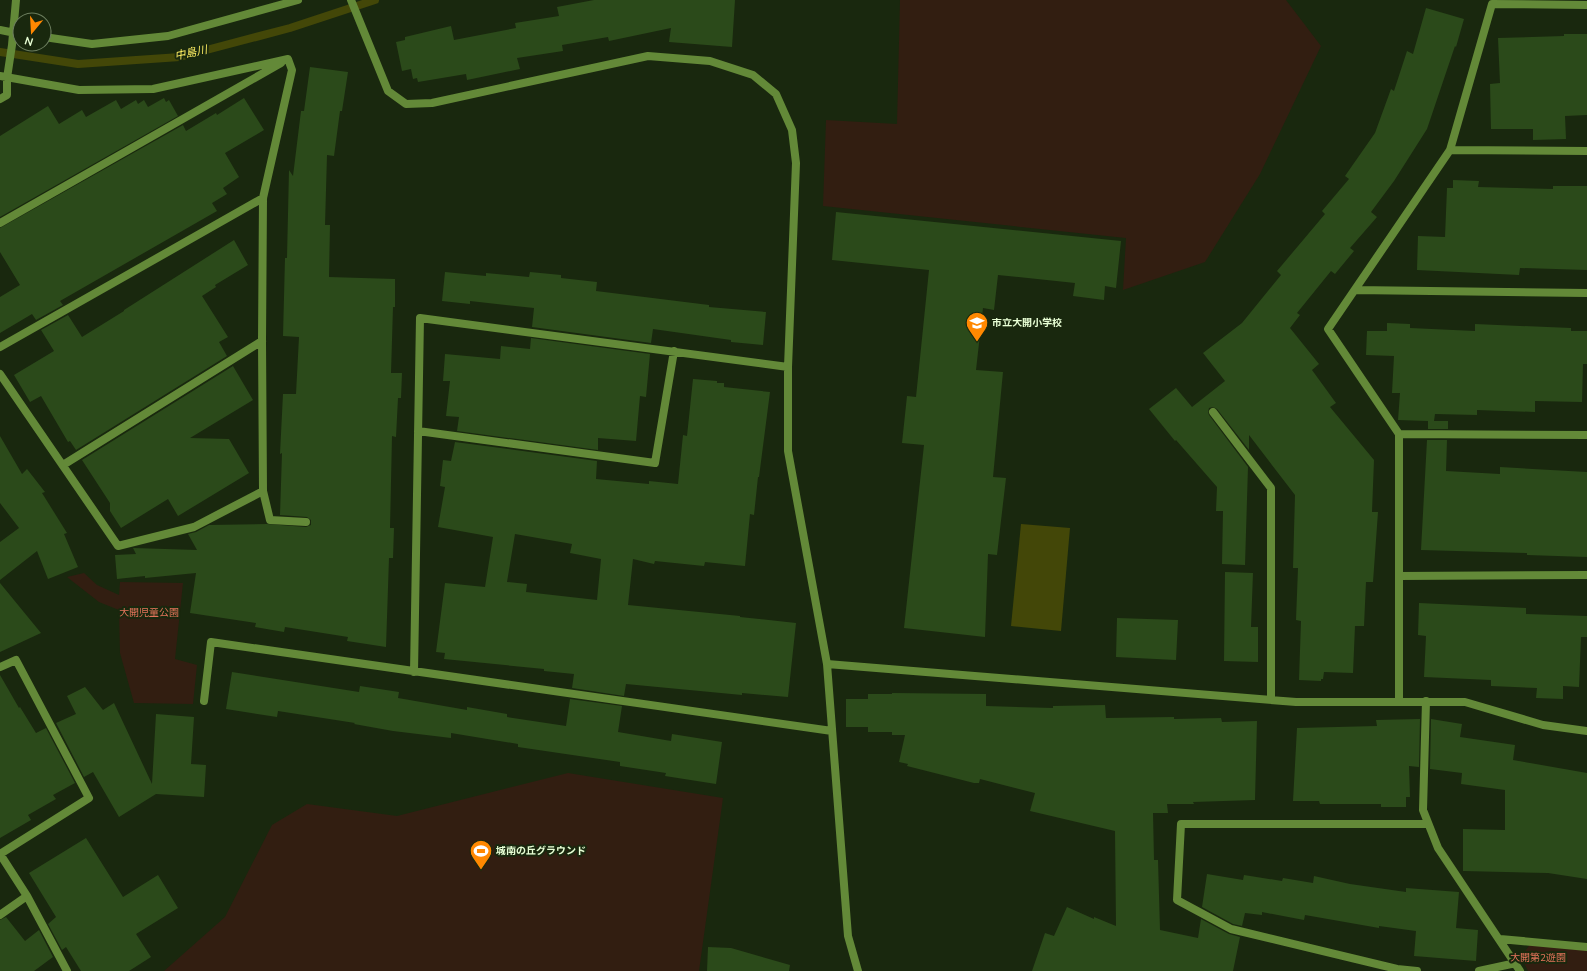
<svg xmlns="http://www.w3.org/2000/svg" width="1587" height="971" font-family="'Nunito Sans','Noto Sans JP',sans-serif">
	<rect width="100%" height="100%" fill="#19280e"/>
	<path fill="#321e11" d="M900,0H1286L1321,46L1260,174L1205,262L1123,290L1126,238L823,206L826,120L897,124Z
		M84,573L97,585L119,595L120,582L183,583L175,659L197,665L193,704L134,703L120,653L119,610L99,602L67,577Z
		M568,773L723,798L699,971H164L225,917L272,825L307,804L397,816Z
		M1531,943L1587,949V971H1528L1521,957Z"/>
	<path fill="#434708" d="M1021,524L1070,528L1061,631L1011,626Z"/>
	<g fill="none" stroke-linecap="round" stroke-linejoin="round">
		<path stroke="#434708" stroke-width="8" d="M0,52L78,64L180,57L290,28L375,0"/>
	</g>
	<path fill="#2b4a1a" fill-rule="evenodd" d="M594,0H735L732,47L669,42L671,28L609,41L608,37L562,45L563,51L517,58L520,69L467,80L466,74L418,82L417,78L413,79L411,69L402,71L396,42L405,40V37L451,26L454,40L516,28L515,23L559,16L557,7Z
		M1426,8L1464,19L1456,47L1455,46L1427,129L1394,181L1371,212L1377,217L1350,248L1354,251L1335,274L1331,271L1297,313L1300,315L1290,328L1319,364L1312,370L1336,403L1330,407L1374,460L1372,512H1378L1373,582H1366L1364,626H1355L1353,673L1324,672L1323,679H1321V681L1299,680L1301,621L1296,620L1298,568H1293L1295,495L1249,435V450L1217,409L1213,407L1209,408L1208,412L1209,415L1248,467L1245,565L1222,564L1223,511H1216L1217,487L1176,440L1175,441L1149,409L1176,388L1192,407L1225,381L1203,353L1242,323L1281,275L1277,271L1325,214L1322,211L1349,179L1345,176L1375,133L1391,89L1394,91L1407,51L1413,54Z
		M1564,34H1587V115L1565,116L1566,139L1533,140V129H1491L1490,84L1500,83L1498,38L1564,36Z
		M310,67L348,72L342,111H340L334,156L327,155L325,225H330L329,277L395,279V307H393L391,373H402L401,398H398L396,437L392,436L390,528H394L393,558H389L386,647L347,641L348,637L285,627L284,632L255,627L256,623L190,613L196,573L145,578V576L117,579L115,555L136,554L133,548L197,550L188,534L196,532L209,525L267,524L306,527L311,525V520L307,517L280,515L282,453L280,454L283,394H296L299,337L283,336L285,258H287L289,170L293,176L301,111H304Z
		M164,98L166,102L169,100L178,116L0,217V136L48,106L59,124L82,110L86,117L116,100L121,109L136,100L138,104L144,100L148,107Z
		M244,98L264,130L225,153L239,177L223,188L227,194L212,203L217,211L60,301L63,305L36,320L32,314L0,333V297L20,285L0,252V228L183,125L186,131L216,113L217,115Z
		M1453,180L1479,181L1478,187L1553,189V186H1587V270L1520,268L1519,275L1417,270L1418,236L1445,237L1447,188H1453Z
		M836,212L1121,241L1116,288L1105,286L1104,300L1073,296L1075,283L998,275L994,310L983,308L976,370L1003,372L993,477L1006,478L997,555L988,554L985,637L904,628L924,445L902,443L907,396L916,397L929,270L832,260Z
		M234,240L248,265L215,285L216,287L202,296L228,337L219,342L227,356L76,450L70,441L68,442L41,396L30,402L14,375L54,351L41,330L68,315L82,337L124,311V310Z
		M445,272L486,276V273L529,277L530,272L561,275V278L597,282L596,291L709,305V307L766,312L763,345L731,342V340L653,329L651,343L532,327L534,308L470,301V304L442,301Z
		M1387,323L1410,324V328L1475,331V324L1571,328V331H1587V364H1583L1582,402L1535,401V412L1477,410V415L1435,414L1434,421H1448V429H1428V421L1398,420L1400,393H1392L1394,356L1366,355L1367,331H1387Z
		M531,338L650,354L646,397L640,396L636,441L598,438V450L457,431L459,417L446,416L450,381H443L445,354L500,359L501,346L530,349Z
		M233,366L253,400L190,438L229,439L249,473L178,516L168,499L121,528L110,511V503L82,460Z
		M693,379L717,381V383H724V387L770,392L759,477H758L754,515L750,514L745,566L705,562L704,566L655,561L654,564L633,559L628,605L740,616V617L796,623L788,697L742,693V695L626,684L624,696L572,688L574,674L544,671V669L444,659L445,653L436,652L445,583L485,587L493,537L438,527L445,487L440,486L443,460L451,461L455,442L597,461L596,479L649,484V481L678,484L683,435L687,436ZM515,534L572,544L570,553L601,559L597,600L526,592L527,584L507,582Z
		M0,436L22,474L27,469L45,492L42,493L67,533L64,534L78,567L48,579L37,551L0,580V542L19,528L0,503Z
		M1427,440H1447L1446,471L1500,474V467L1587,472V557L1527,555V553L1421,550Z
		M1225,572L1253,573L1251,627H1258V662L1224,661Z
		M0,583L41,633L0,652Z
		M1419,603L1526,608V614L1587,616V637H1581L1579,687L1563,686V699L1536,698L1537,688L1491,686V680L1424,677L1426,636L1418,635Z
		M1117,618L1178,620L1176,660L1116,657Z
		M232,672L359,692L360,686L399,692L398,698L467,710V707L507,714V717L566,726L570,699L622,706L618,732L671,741L672,734L722,742L716,784L665,776L666,773L620,766V762L518,747V744L451,733V738L393,731L354,724L355,723L278,711L277,717L226,709Z
		M0,675L19,708L20,707L36,733L46,728L75,783L53,795L56,799L28,815L31,820L0,838Z
		M85,687L103,710L114,703L152,784L156,714L194,717L191,764L206,765L204,797L156,794L119,817L93,772L84,777L56,723L76,714L67,696Z
		M892,693L986,694V706L1053,708V706L1105,705L1106,718L1174,717V719L1221,718L1222,722L1257,721L1255,800L1193,802L1194,804H1167L1168,813H1153L1154,860H1158L1160,930L1198,938L1201,919L1229,934L1240,937L1233,971H1032L1045,933L1054,936L1067,907L1094,919V917L1116,926L1115,831L1030,811L1035,793L980,779L979,783H974L907,766L908,764L899,762L905,735H892V732H868V727H846V699H868V694H892Z
		M1420,719L1419,767L1409,766L1410,797H1406V807H1381V804H1320L1319,801H1293L1297,728L1377,726L1376,720Z
		M1431,719L1462,724L1460,737L1515,745L1513,760L1587,773V879L1548,873L1463,871V829L1505,830V790L1461,784L1462,773L1430,769Z
		M86,838L123,897L158,875L178,908L136,934L151,957L129,971H81L66,947L62,950L48,924L56,917L29,873Z
		M1207,874L1243,880L1244,875L1282,881L1283,878L1313,883L1314,876L1350,884L1406,892V888L1459,892L1456,928L1478,930L1476,961L1414,956L1416,931L1379,926V928L1305,915L1304,920L1262,912V915L1245,913L1242,926L1233,924L1202,907Z
		M6,917L25,941L39,930L53,957L34,971H0V920Z
		M708,947L731,948L790,965L789,971H707Z"/>
	<g fill="none" stroke-linecap="round" stroke-linejoin="round">
		<path stroke="#638938" stroke-width="8" d="M351,0L388,91L406,104L432,103L648,56L710,61L753,75L776,94L792,130L796,163L788,367V451L827,664L848,936L858,971
			M0,30L20,34
			M44,37L92,44L168,36L298,0
			M0,76L79,90L153,89L288,59L292,70L263,198L262,341L263,491L270,520L306,522
			M0,99L7,95V78L12,45L16,0
			M1450,150L1587,151
			M0,223L281,63
			M1355,290L1587,293
			M0,347L263,198
			M0,374L118,546L194,527L263,491
			M1213,412L1271,488V700
			M418,431L655,463L674,351
			M1399,434L1587,435
			M63,465L262,341
			M1399,576L1587,575
			M827,664L1296,702H1465L1543,725L1587,731
			M0,667L16,660L89,798L0,854
			M414,672L420,318L788,367
			M204,701L211,642L832,731
			M1399,701V434L1328,329L1450,150L1492,4L1587,5
			M1426,701L1423,810L1438,848L1520,971
			M0,854L27,896L67,971
			M0,915L27,896
			M1500,939L1587,947
			M1417,971L1397,969L1231,929L1177,900L1181,824H1428
			M1479,971L1516,963"/>
	</g>
	<defs>
		<g id="school-pin" transform="scale(1.15)"><path d="M0 17L-7.5 6A9.5 9.5 0 1 1 7.5 6Z" fill="#ff8801" stroke="#19280e"/><path d="M0-5L7-2L0 1L-7-2ZM-4 1L0 2.5L4 1V4Q0 6-4 4Z" fill="#fff"/></g>
		<g id="stadium-pin" transform="scale(1.15)"><path d="M0 17L-7.5 6A9.5 9.5 0 1 1 7.5 6Z" fill="#ff8801" stroke="#19280e"/><path d="M0-5a6.5 5 0 1 0 0 10a6.5 5 0 1 0 0-10ZM-3.5-1.8h7v3.6h-7Z" fill="#fff"/></g>
	</defs>
	<g fill-rule="evenodd">
		<use href="#school-pin" x="977" y="323"/>
		<use href="#stadium-pin" x="481" y="851"/>
	</g>
	<g text-anchor="middle" dominant-baseline="central" stroke-width="4" stroke-linejoin="round" paint-order="stroke">
		<g font-size="10" font-weight="bold" fill="#e8ffd5" stroke="#19280e" text-anchor="start">
			<text x="992" y="323">市立大開小学校</text>
			<text x="496" y="851">城南の丘グラウンド</text>
		</g>
		<g font-size="10" fill="#e5745b" stroke="#19280e">
			<text x="149" y="613">大開児童公園</text>
			<text x="1538" y="958">大開第2遊園</text>
		</g>
		<g font-size="11" font-style="italic" fill="#ffef63" stroke="#19280e">
			<text transform="translate(191 53) rotate(-12)">中島川</text>
		</g>
	</g>
	<g transform="translate(32 32) rotate(198)"><circle r="19" fill="#19280e" stroke="#6c7e5e"/>
	<path d="M0-3L7 15L0 10L-7 15Z" fill="#ff8801"/>
	<text y="-6" font-size="11" font-weight="bold" text-anchor="middle" fill="#e8ffd5">N</text>
	</g>
</svg>
